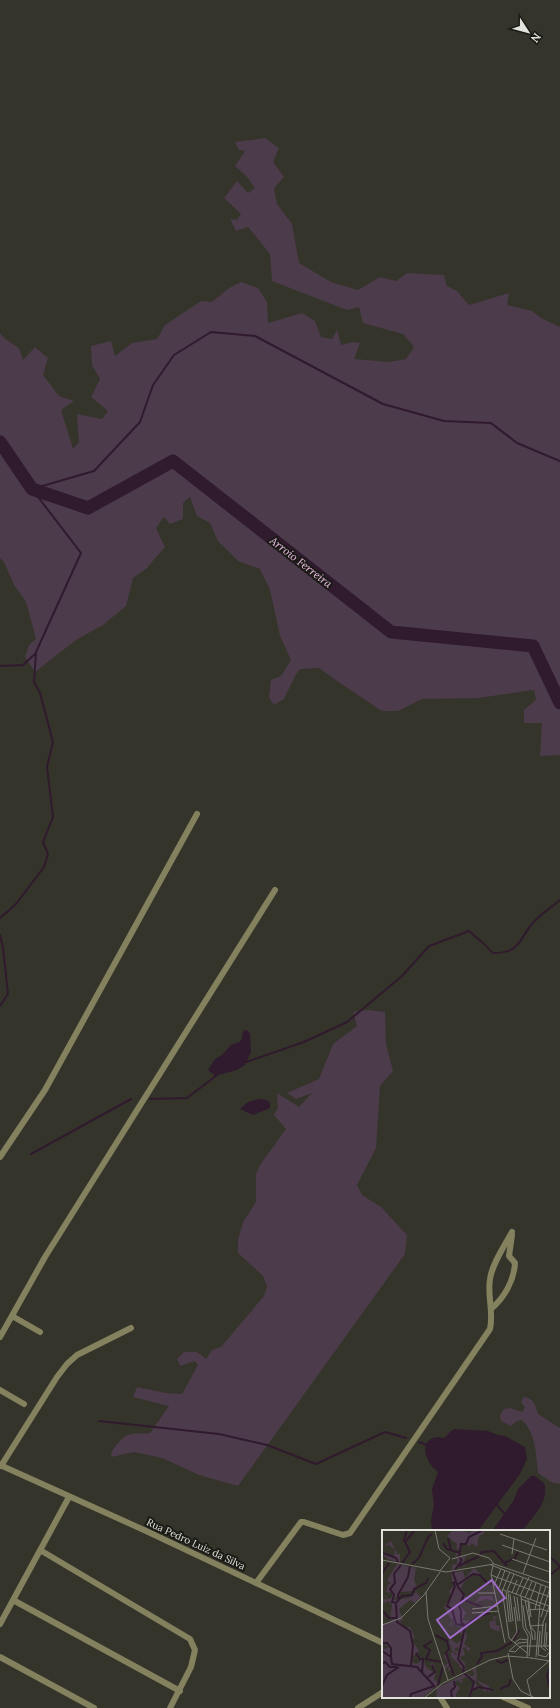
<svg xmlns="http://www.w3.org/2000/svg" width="560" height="1708" font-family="Lora,serif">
	<rect width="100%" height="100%" fill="#34342a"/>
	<path fill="#4c3b4a" d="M265,138L279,148L273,162L284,177L274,188L277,204L292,224L299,263L331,282L358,290L380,277L396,281L407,273L444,275L447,286L457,291L469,305L509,293L507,305L532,311L541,318L560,327V755L540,756L542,723H524V710L536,700L534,690L478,698L422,699L398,711H382L337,681L319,668L300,669L295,676L284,699L274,705L269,697L271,680L281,676L291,660L280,636L270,590L260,569L238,561L218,541L210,523L197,516L190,497L183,503V519L170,524L164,517L156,528L165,547L146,569L133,578L126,606L103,625L76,640L35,672L25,657L29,645L36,639L26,602L14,585L4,562L0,558V333L5,339L19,348L23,360L35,347L48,358L43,375L59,396L74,401L61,410L73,449L79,442L77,414L102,419L108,411L91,397L100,379L92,365L91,346L111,341L115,356L132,343L157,339L165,325L201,301L212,302L229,288L241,282L258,288L267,302L268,323L302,313L315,321L321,337L332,339L337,330L341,345L353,342L360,343L354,359L389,362L406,359L414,347L403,334L363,323L359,307L347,310L272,281L270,254L248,227L236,231L230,219L237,220L241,214L224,198L237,181L248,193L255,188L247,177L235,166L245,151L239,150L235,142Z
		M368,1010L385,1012L386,1044L393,1071L380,1086L376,1148L357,1185L362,1195L381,1207L407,1235L405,1254L238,1486L199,1475L162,1458L134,1452L111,1457C111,1449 122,1436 131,1434C137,1433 144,1434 150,1433L169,1406L133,1397L137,1387L166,1393L182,1394L198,1365L195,1361L180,1366L177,1359L184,1352H197L206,1359L212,1350L221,1347L264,1296L267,1286L263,1276L238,1253V1240L243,1222L256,1202V1174L260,1165L286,1129L274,1115L278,1108L277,1093L299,1107L312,1093L296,1099L287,1093L319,1079L333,1044L357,1026L353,1012Z
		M523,1397C534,1398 535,1404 538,1414L560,1428V1484L553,1483L538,1473C536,1455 536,1433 522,1420L517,1421L511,1426L501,1421L500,1415L504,1409L510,1408L522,1412L525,1407L521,1403Z"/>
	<path fill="#301a2e" d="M247,1030L250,1034L251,1052L245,1065L237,1070L215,1076L208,1070L215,1059L222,1055L231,1045L239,1042L242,1039L243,1031Z
		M259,1099L267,1100L270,1103V1108C265,1111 259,1112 253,1115L240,1109L248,1102Z
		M455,1429L488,1431L498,1435L505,1436L525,1447L527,1459L520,1474L478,1531H432L431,1520L434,1505L432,1489L438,1472C435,1469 431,1466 429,1462C421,1448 426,1434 444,1438L452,1430Z
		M531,1476H535L544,1483C550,1502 532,1517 522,1531H492L514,1500L518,1489Z"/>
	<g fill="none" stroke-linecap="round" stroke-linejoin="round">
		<path stroke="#301a2e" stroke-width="2" d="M0,666L23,665L36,653
			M0,918L16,904L44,867L48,854L43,842L53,817L47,767L53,742L40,693L34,682L36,652L81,553L32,489L94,471L140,422L153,385L174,355L211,332L255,336L383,404L444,421L491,423L517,443L560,461
			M0,935L3,948L8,994L0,1006
			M246,1062L304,1042L347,1022L402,976L429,946L469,931L484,944L493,953C520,953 518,941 532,924C539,915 551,908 560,900
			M150,1099L187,1098L217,1075
			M31,1154L131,1099
			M99,1421L219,1434L267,1445L316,1464L385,1432L406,1438
			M419,1442L429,1446
			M496,1504L505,1514
			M549,1556L560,1566
			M549,1576L560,1567"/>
		<path stroke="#301a2e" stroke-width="13" d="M0,442L32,489L88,508L173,461L391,632L533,646L560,703"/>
		<path stroke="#84815f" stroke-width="6" d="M0,1157L45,1090L197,814
			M491,1309C504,1298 514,1281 515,1263L509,1256L512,1235
			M12,1316L40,1332
			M0,1337L45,1257L275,890
			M0,1390L24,1404
			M0,1465L144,1530L383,1643
			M1,1466L57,1377L67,1364L77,1355L131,1328
			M40,1550L190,1639L195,1650L191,1667L170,1708
			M256,1583L301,1522H304L343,1535L350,1533L490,1329C494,1312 487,1296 490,1279C492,1264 505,1245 512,1232
			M13,1600L180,1691
			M0,1624L69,1497
			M0,1657L94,1708
			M440,1697L447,1708
			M503,1697L528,1708
			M358,1708L383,1692"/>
	</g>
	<g text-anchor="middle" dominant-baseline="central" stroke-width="4" stroke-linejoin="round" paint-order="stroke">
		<g font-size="10" fill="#e3e3dd" stroke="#1b1b16">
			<text transform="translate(196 1544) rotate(25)">Rua Pedro Luiz da Silva</text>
		</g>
		<g font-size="11" font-style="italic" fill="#eebde8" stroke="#1b1b16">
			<text transform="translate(301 562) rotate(38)">Arroio Ferreira</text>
		</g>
	</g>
	<g transform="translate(382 1530)">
		<rect width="168" height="168" fill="#34342a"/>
		<path d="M71,0L86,2L87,4L90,0L102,1V4L97,6L95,17L89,13L88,16L80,14L78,27L84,26L81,33L84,35L70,40V35L75,34V28H78L73,24L78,21L74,18L75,14L65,6ZM9,11L15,24H18V33L6,29L0,23V18L1,23L12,27L13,20L7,15L2,16ZM15,34L34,38L32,50L35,57L30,61L19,62L17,67L15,66L12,70L27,68L34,62L39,67L33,73L28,70L17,79L21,90L17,91L24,98L28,97L33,108L30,110L37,121L30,127L31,133L35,134L41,129L44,137L52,143V138L48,134L51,133L54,141L52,149L57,154L40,168H0V120L7,117L0,113V95L11,90V89L8,90L10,75L7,71L1,73L0,68L6,70L1,63L7,69L10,67V63L4,62L6,54H9L5,50ZM92,38L102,47L91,45L83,51L79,58L85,69L78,75L84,83L80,90L89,91L83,101L85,107L82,114L89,119L85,121L84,117L81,118L83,125L77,127L83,133L84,139L80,142L81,139L76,136L78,135L69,127V122H72L73,125L75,124L72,121H70L68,113L67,122L65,124L70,139L65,142L67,137V135L63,140L62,136L66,133L62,126L67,119L66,112L69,109L75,114L76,117L72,119L77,122L75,113L81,109L78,102L79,95L77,97L72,94L70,87V95L66,96L70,91L62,77L69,66L67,61L71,57L69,43L81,41L83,48ZM99,66H110L112,71L104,69L92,73ZM111,86L117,87L113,88L114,95L120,97L117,98L118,102L108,98L107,92L112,90ZM94,137L95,150L107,156L108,152L107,158H112L107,159L108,163L105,160L103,162L100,159L102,157L93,149L95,157L99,159H90L86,168L88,158L92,154L90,150L84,147L78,150L82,151L78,153L76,150L72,153L78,158L74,164L75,168H54L55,158L85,143L90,147L93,143L90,140Z" fill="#4c3b4a"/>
		<path fill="none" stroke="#301a2e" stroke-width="2" d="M66,8L69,20M24,11L33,0M61,13L65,19L78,23M0,20L1,23L14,28L16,32M98,25L100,22L112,21L125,36M80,30L77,27L79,14H84L87,7L101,0M80,30L71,43L76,57L82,65L77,76L79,81V92L83,96L76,129L82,137L81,142L92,152L87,168M20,33L28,22L22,10L25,0M122,33L133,28L136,22M30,34L37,28L46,7L50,4M77,36L97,26M0,44L7,33M74,52L71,53L73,56L65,76L70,79L74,94L83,96L95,87L108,83M75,55L91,44L98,45L105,53L110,54M80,69L100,77M17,70L16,65L26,47L28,36M14,73L10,72L12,65L8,59L13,53L12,44L19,35M14,73L20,66L30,65L32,59L44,53L46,48M14,74L15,92L28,101L31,115L29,135M0,80L7,88H15M53,105L65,111L67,119L64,123L72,146M50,111L42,116L48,120L44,129L59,132M131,111L137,100M0,113H5L9,118V127M0,121L9,127L10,134L35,137L53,157M34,123L38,129H41L40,143M114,130L119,133L126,130M0,134L3,132L8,137H15M95,134L100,126L99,123L115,121L130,112M168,137L165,146L168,160M46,147L53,142L50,135M56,155L61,136M0,156L5,145L17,137M118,159L127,155L129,149M88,161L97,157L111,160M28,168L29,164L52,156M70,168L69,161L73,157L72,151"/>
		<path fill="none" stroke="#7a7a72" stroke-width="1" d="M53,0L57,19L68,28L58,41M118,4L165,20M120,15L168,32M130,24L132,8M70,29L91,23L107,28L112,34M130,29L168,42M0,30L64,42L112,34L168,53M109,35L168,58M111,36L109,44L123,113M141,43L154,8M109,45L168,67M112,55L119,39M117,58L123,40M120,59L127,108L145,123M120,59L124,61L127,92M121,59L128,42M125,61L132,44M126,61L129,92M126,61L139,66M44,62L46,89L66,150M96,63H113M130,63L135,50M128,64L131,91M134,64L141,48M132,66L136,91M138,66L147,47M139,66L167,76M139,66L141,97L146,106L145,128M135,67L138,91M143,68L150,51M139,69L158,76M146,69L148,96L153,102V110M143,70L151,110M148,70L154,53M147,72L149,87M141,75L144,98L149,106L147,126M90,79L116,76M153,79L159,55M146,80L159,79L168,82M90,83L117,81M159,87L168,58M164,93L162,116L166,120M0,95L19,88L42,65L58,42M148,96L162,95M158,101L156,125L164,127L168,121M129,111L135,102L132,77M132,113L138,109L146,110M164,116L165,102M127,121L133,122L139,116H167M127,121L136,113L146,112M164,121L159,117L161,93L168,74M126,123L131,149L139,161L153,168M154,127L158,74L164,56M149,128L168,131M149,166L145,150L167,131M42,168L61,153L108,130L125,126L150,128"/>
		<path fill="#9f6cca" fill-opacity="0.15" stroke="#9f6cca" stroke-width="2" d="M110,50L123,68L68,108L55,90Z"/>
		<rect width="168" height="168" fill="none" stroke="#e3e3dd" stroke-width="2"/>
	</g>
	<g transform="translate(528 32) rotate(126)" stroke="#1b1b16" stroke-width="3" paint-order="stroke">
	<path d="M0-3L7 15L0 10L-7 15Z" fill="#e3e3dd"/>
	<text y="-6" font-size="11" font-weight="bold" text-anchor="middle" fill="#e3e3dd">N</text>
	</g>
</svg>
